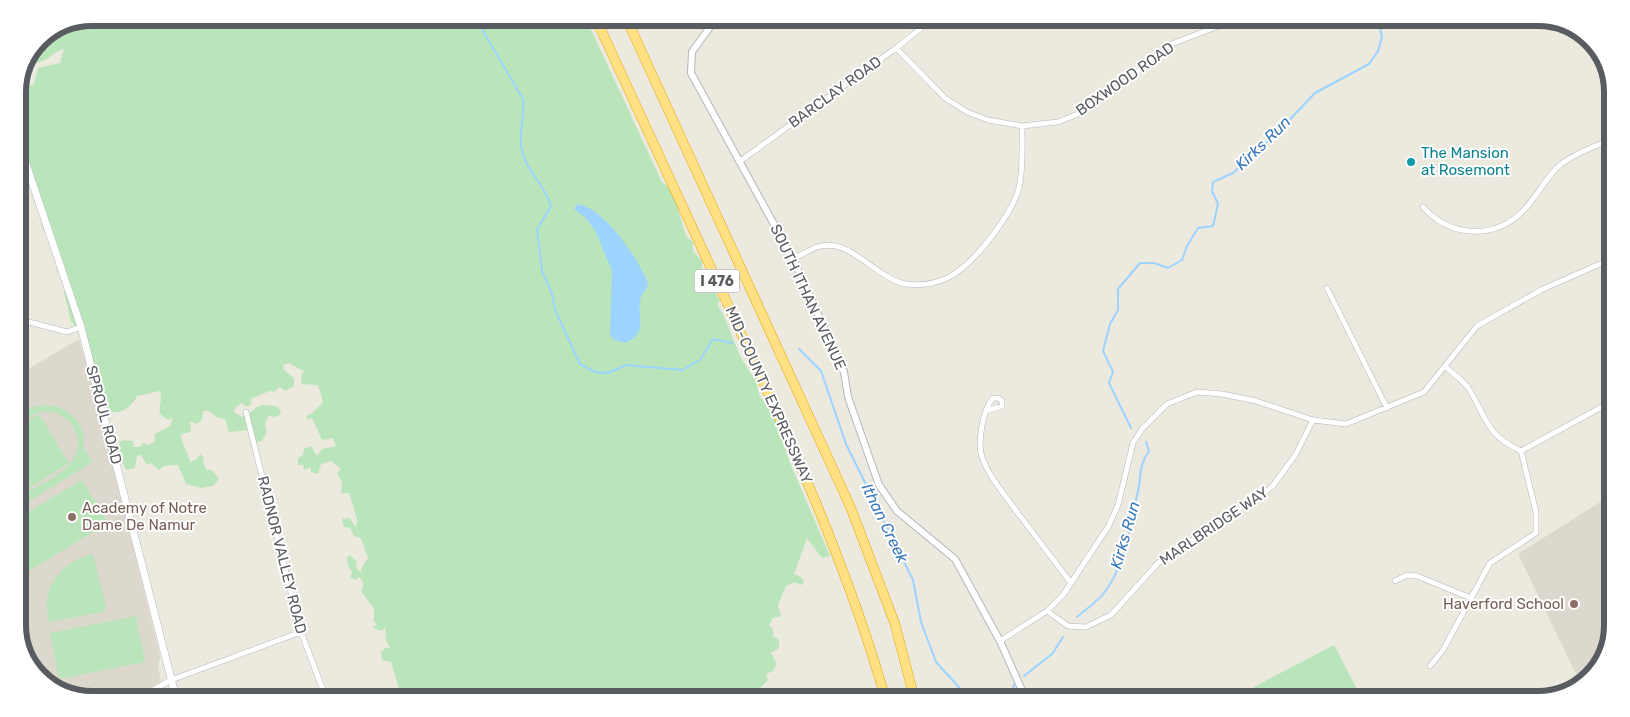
<svg xmlns="http://www.w3.org/2000/svg" width="1630" height="717" font-family="Rubik,sans-serif">
	<rect width="100%" height="100%" fill="#ece9df"/>
	<path fill="#dcd8ce" d="M79,339L98,405L160,656L158,666L161,682L138,694H64L30,666L18,629V375Z
		M1608,497L1607,653L1581,684L1518,554Z"/>
	<path fill="#bae5ba" d="M93,18L586,19L662,182L672,190L686,236L693,242V251L702,261C701,279 712,286 720,301L717,304L724,316L740,356L756,382L760,397L767,404L777,421L788,458L830,556L822,558L807,538L794,574L801,577L804,582L802,585L794,582L786,586L778,605L781,616L773,618L769,625L773,629V636L779,640V648L771,653L777,664L773,671L766,674L768,679C764,686 755,692 748,695L742,691L739,696L401,695L391,662L382,660L381,652L385,648H390L386,641L385,627L382,631L373,628L377,624L374,622V609L361,591L364,584L359,577L356,580L350,578L352,572L348,566L347,556H350L357,561L356,568L362,573L361,569L368,558L361,538L354,536L350,528L344,527L342,519L350,518L356,528L357,519L349,493H341L342,482L337,473L341,469L331,461L321,464L318,474L311,472V467L304,470L303,465H298V458L303,455L304,449L311,446L317,456L322,449L336,446L333,438L322,440L312,418L306,420L308,414H311L323,402L318,385L301,384L302,373L305,372L289,363L283,365L284,370L294,378V386L285,391L280,387L274,392L269,391L251,399V404L248,407L241,403L235,408L234,412L242,417C258,411 254,402 274,406C279,407 280,408 281,414L275,417L269,416C265,421 264,425 267,432L262,441L251,443L249,430L229,432L225,419L218,418L209,411H203L202,420L197,424L190,421L191,432L181,434C181,443 188,452 190,462L197,459L200,454L204,458L203,463L207,470H212L219,479L213,486L200,488L186,484L178,465L164,466L159,470L151,463L147,465L141,455L137,456L135,468L126,470L121,460L119,442L123,440L133,441L134,447H140L143,443L149,445L154,442L155,434L170,426L173,418L168,420L160,414C158,405 163,401 160,391L137,396C131,409 118,416 104,410L78,328L71,322L64,292L66,290L60,273L57,272V263L49,239L42,227L44,222L18,140V88L20,84L24,88L34,84L38,68L60,63L64,49C55,50 51,58 43,61C38,63 36,62 31,65L33,72L29,76L24,75L40,39Z
		M43,405L60,407L76,418L84,434V449L93,462L18,508V497C33,488 63,475 72,461C88,439 69,408 42,412C33,413 25,419 18,423V416L32,407Z
		M39,414L69,463L18,495V426Z
		M82,480L108,523L29,571L18,553V518Z
		M93,554L106,608L103,612L49,622C40,588 60,562 93,554Z
		M136,616L145,662L59,679L50,633Z
		M1334,645L1359,693L1348,699L1260,698L1254,687Z"/>
	<path fill="#9cd4ff" d="M577,204C605,208 638,259 648,283C648,289 643,291 641,297C635,317 651,331 625,343L615,340L610,336L612,271L596,232L586,218L574,209Z"/>
	<g fill="none" stroke-linecap="round" stroke-linejoin="round">
		<path stroke="#9cd4ff" stroke-width="2" d="M476,19L523,99C525,118 517,136 523,154C528,174 546,186 551,206L537,230L542,271L552,294L555,310L580,364L595,372L608,373L626,365L682,370L700,360L713,339L732,343
			M799,349L821,371L846,444L913,580L921,622L936,662L968,697
			M1131,428L1109,383L1113,372L1103,351L1110,324L1118,310V289L1140,263H1154L1168,268L1182,260L1187,246L1198,228L1213,226L1218,204L1212,191L1213,182L1233,173L1275,135L1315,93L1369,64L1378,51L1382,37L1379,23
			M1077,617C1086,609 1097,602 1104,593C1125,566 1131,523 1138,491C1142,473 1138,468 1149,451L1146,442
			M1024,676L1052,654L1063,637
			M1012,697L1014,684"/>
		<g stroke="#b5b7bd" stroke-width="6">
			<path id="minor" d="M896,48L945,98L967,112L988,120L1022,126L1058,122L1078,114L1129,79L1169,45L1229,22
				M739,162L896,48L930,21
				M1423,207C1451,238 1495,240 1524,210C1537,196 1546,177 1560,165C1575,153 1594,147 1612,139
				M793,259C801,255 809,250 817,247C850,236 874,278 906,284C920,286 934,284 947,278C973,266 1015,212 1020,183C1023,165 1022,144 1022,126
				M1327,288L1387,408
				M18,319L67,332L81,327
				M1446,367C1453,374 1464,381 1469,389C1488,420 1485,434 1521,451
				M986,411L1002,406V401L998,398H993C983,409 977,443 982,457C989,477 1005,495 1017,512C1035,536 1053,559 1071,583
				M246,412L301,632L325,695
				M1521,451L1609,403
				M1395,581L1407,575L1417,576L1471,598
				M1047,611L1068,626L1086,627L1111,615L1158,563L1272,487L1296,454L1313,420
				M1000,641L1047,611L1063,595L1108,527L1118,505L1133,443L1142,429L1167,404L1197,392L1222,394L1256,401L1313,420L1346,424L1424,392L1477,326L1541,290L1611,259
				M1430,666L1443,650L1490,563L1536,533V512L1521,451
				M146,694L171,680L301,632"/>
		</g>
		<g stroke="#b5b7bd" stroke-width="8">
			<path id="tertiary" d="M715,20L692,52L691,73L793,259L844,372L848,397L879,485L897,511L955,559L1000,641L1025,697"/>
		</g>
		<g stroke="#b5b9bf" stroke-width="8">
			<path id="secondary" d="M18,140L81,327L175,694"/>
		</g>
		<g stroke="#eba100" stroke-width="10">
			<path id="motorway" d="M596,19C642,119 688,219 734,318C791,442 847,565 885,697
				M627,20L850,506L895,624L914,697"/>
		</g>
		<use href="#minor" stroke="#fff" stroke-width="5"/>
		<use href="#tertiary" stroke="#fff" stroke-width="6"/>
		<use href="#secondary" stroke="#fff" stroke-width="7"/>
		<use href="#motorway" stroke="#ffe083" stroke-width="9"/>
	</g>
	<circle fill="#0f9aa8" stroke="#fff" stroke-width="2" cx="1411" cy="162" r="5"/>
	<g fill="#8d6e63" stroke="#fff" stroke-width="2">
		<circle cx="72" cy="517" r="5"/>
		<circle cx="1574" cy="604" r="5"/>
	</g>
	<g text-anchor="middle" dominant-baseline="central" stroke-width="4" stroke-linejoin="round" paint-order="stroke">
		<rect fill="#fff" stroke="#8a8d90" stroke-width="1" x="694.5" y="269.5" width="45" height="23" rx="4"/>
		<g font-size="14" font-weight="bold" fill="#585c61">
			<text x="717" y="281">I 476</text>
		</g>
		<g font-size="15" fill="#585c61" stroke="#fff">
			<text transform="translate(1125 79) rotate(-35)">BOXWOOD ROAD</text>
			<text transform="translate(835 92) rotate(-36)">BARCLAY ROAD</text>
			<text transform="translate(808 297) rotate(65)">SOUTH ITHAN AVENUE</text>
			<text transform="translate(769 395) rotate(66)">MID-COUNTY EXPRESSWAY</text>
			<text transform="translate(104 415) rotate(75)">SPROUL ROAD</text>
			<text transform="translate(1214 526) rotate(-34)">MARLBRIDGE WAY</text>
			<text transform="translate(282 555) rotate(76)">RADNOR VALLEY ROAD</text>
		</g>
		<g font-size="15" fill="#0d838f" stroke="#fff" text-anchor="start">
			<text x="1421" y="153">The Mansion<tspan x="1421" dy="17">at Rosemont</tspan></text>
		</g>
		<g font-size="15" fill="#785e54" stroke="#fff" text-anchor="start">
			<text x="82" y="508">Academy of Notre<tspan x="82" dy="17">Dame De Namur</tspan></text>
			<text x="1564" y="604" text-anchor="end">Haverford School</text>
		</g>
		<g font-size="16" font-style="italic" fill="#3a79bc" stroke="#fff">
			<text transform="translate(1263 143) rotate(-44)">Kirks Run</text>
			<text transform="translate(885 523) rotate(64)">Ithan Creek</text>
			<text transform="translate(1125 535) rotate(-74)">Kirks Run</text>
		</g>
	</g>
	<path d="M0 0H1630V717H0ZM92 26H1538A66 66 0 0 1 1604 92V625A66 66 0 0 1 1538 691H92A66 66 0 0 1 26 625V92A66 66 0 0 1 92 26Z" fill="#fff" fill-rule="evenodd"/>
	<path fill="none" stroke="#585c61" stroke-width="6" d="M92 26H1538A66 66 0 0 1 1604 92V625A66 66 0 0 1 1538 691H92A66 66 0 0 1 26 625V92A66 66 0 0 1 92 26Z"/>
</svg>
